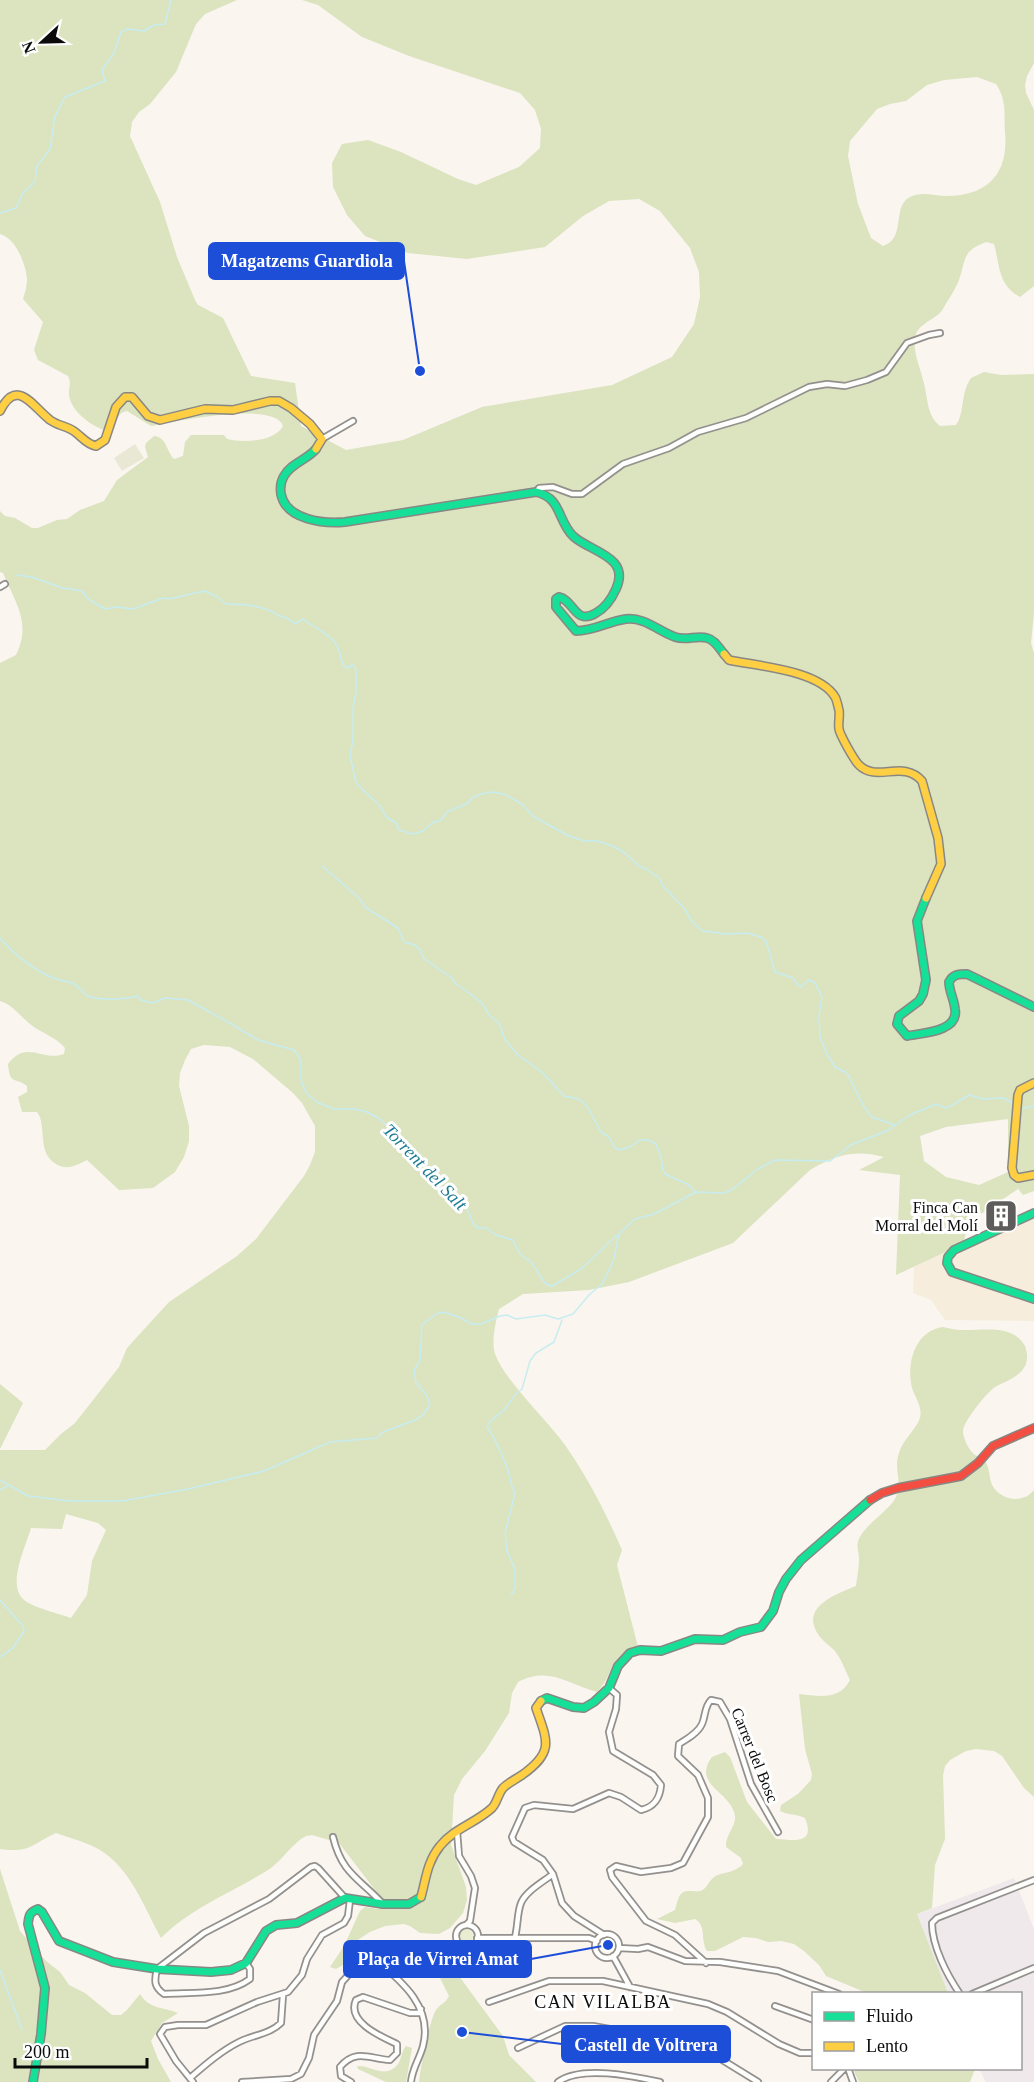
<svg xmlns="http://www.w3.org/2000/svg" width="1034" height="2082" font-family="Georgia,serif">
	<rect width="100%" height="100%" fill="#faf5ef"/>
	<path fill="#efe9ec" d="M1014,1878L1034,1929V2082H986L979,2069L1020,2068V1994L948,1993L917,1914Z"/>
	<path fill="#f6eddc" d="M1034,1217V1321L945,1320L931,1300L913,1293L914,1267L963,1244Z"/>
	<path fill="#e8ecd0" d="M459 1936a7 7 0 1 1 14 0a7 7 0 1 1-14 0Z"/>
	<path fill="#dbe3bf" fill-rule="evenodd" d="M0,0H237L205,14L196,24L176,72L150,104L139,112L132,122L130,136L160,202L177,257L195,300L198,305L223,318L251,376L295,383L301,426L346,450L403,440L482,407L612,385L672,357L694,324L700,297L699,272L690,248L660,211L639,199L609,201L583,216L545,247L467,259L408,253L365,236L347,215L333,187L332,163L342,144L368,140L401,152L458,179L476,185L519,167L540,148L541,129L535,110L520,93L409,56L362,37L318,5L302,0H1034V63L1027,76L1025,85L1026,93L1034,110V286L1020,297C998,285 1000,266 994,244L986,242C962,251 966,259 959,280C955,290 948,300 943,309C937,319 921,322 916,334C911,349 920,366 923,380C928,396 926,415 940,426L956,425C965,413 960,394 971,378L984,372L1001,375L1034,374V613L1031,643L1034,653V1191L1023,1195L1016,1186L1018,1189L969,1222L963,1244L896,1275L900,1175L859,1170L884,1157C855,1149 835,1155 810,1170L733,1243L629,1282L589,1290L523,1294L499,1309C496,1321 492,1337 494,1350C499,1375 548,1421 565,1445C588,1478 606,1513 622,1550L617,1565L638,1647C608,1655 615,1674 597,1692C567,1684 550,1666 518,1682L512,1693L509,1713L485,1751L462,1779L454,1795L451,1845L466,1887L467,1900L463,1913L450,1928L439,1934L420,1933L410,1926L404,1924L385,1926L370,1932L353,1943L348,1962L336,1969L330,1967L344,1946L360,1911L365,1907L378,1909L382,1899L339,1843L312,1835L306,1836C292,1843 282,1861 268,1870C231,1893 192,1907 161,1938C144,1907 131,1869 100,1850C87,1842 70,1838 56,1833C30,1845 31,1853 0,1849V1450H45L61,1434L75,1423L119,1367L127,1348L169,1302L237,1256L256,1239L304,1176L310,1165L315,1152V1126L302,1103L293,1093L253,1059L230,1047L204,1045L191,1049L185,1060L180,1073L179,1086L189,1126V1141L184,1157L175,1172L153,1188L119,1190L87,1160C77,1165 67,1171 56,1164C39,1154 45,1133 40,1117L37,1112H22L18,1097L27,1092V1086C14,1076 10,1086 8,1064C27,1039 42,1062 64,1054L65,1048C57,1038 44,1034 34,1027C22,1019 14,1005 0,1001V663L16,655C32,623 15,602 3,573L0,572V511L5,516L15,518L32,528H38L57,520L67,519L80,510L104,501L117,480L148,457L145,447L146,443L154,436C167,437 166,451 174,459L183,456L185,442L191,435H224L227,439C242,443 275,442 283,426C275,400 173,422 151,426L127,411C119,412 117,419 114,426L104,430C90,425 71,411 69,395C68,388 72,384 68,376L38,360L34,350L43,322L23,299C25,293 27,286 27,279C26,265 16,238 0,234ZM977,77L996,84C1007,100 1004,115 1005,132C1009,174 987,196 946,196C934,196 922,191 910,197C891,207 907,238 883,246L871,238L858,204L848,156L850,141L877,109L890,104L906,101L927,85L944,80ZM1008,1119V1172L979,1185L946,1177L924,1161L920,1136L946,1127ZM66,1514L98,1523L106,1530L92,1561L87,1595L71,1618C60,1614 31,1607 23,1599C7,1584 26,1546 31,1528L62,1529Z
		M943,1327C949,1328 955,1330 962,1330C982,1331 1012,1323 1025,1346C1034,1373 1011,1378 995,1387C987,1392 963,1422 963,1431C963,1438 969,1451 975,1455C980,1458 983,1458 986,1463C990,1469 989,1478 992,1485C1001,1501 1023,1504 1034,1490V1797L1024,1788L1002,1756L994,1751L976,1749L966,1751L950,1760L945,1766L943,1775L945,1839L935,1865L932,1908L917,1914L948,1993H867L826,1976L819,1965L804,1951L794,1944L781,1941L768,1942L756,1938L743,1937L715,1951H707C700,1940 707,1926 695,1919L675,1923L657,1919L675,1910C678,1901 678,1890 690,1891C694,1891 696,1892 700,1891C707,1889 708,1882 713,1878C721,1871 732,1875 743,1864L741,1858L726,1847C725,1835 736,1827 735,1816C732,1792 691,1785 712,1757L725,1752L730,1757L747,1802L776,1839C794,1840 816,1845 805,1818C797,1814 788,1815 780,1811L781,1805L798,1794L811,1780L812,1774L805,1749L799,1694C819,1696 839,1701 850,1680C845,1670 841,1658 834,1650C830,1646 824,1642 820,1637C798,1608 834,1595 856,1586C857,1577 859,1568 859,1559C859,1551 855,1545 860,1537C867,1523 891,1509 896,1497C903,1480 893,1470 899,1453C903,1439 916,1430 920,1418C923,1408 915,1397 912,1388C906,1363 915,1331 943,1327Z
		M0,1384L23,1403L0,1449Z
		M0,1869L20,1931L46,1961L60,1972L69,1985L85,1993L112,2015H121L127,2010L140,1994C149,2009 163,2007 178,2013L162,2023L151,2041L158,2059L171,2082H0Z
		M430,1961H443L453,1968L503,2036L509,2055L536,2082H419C420,2070 430,2018 436,2010C440,2004 446,2003 449,1996L440,1978L433,1974L409,1978L400,1968L404,1963Z
		M406,2046L412,2048L406,2082H386L358,2069L357,2066C371,2065 386,2080 398,2064C402,2058 401,2052 406,2046Z
		M853,2069H975L970,2082H859Z"/>
	<path fill="#e9e8d4" d="M135,444L144,458L122,471L114,458Z"/>
	<g fill="none" stroke-linecap="round" stroke-linejoin="round">
		<path stroke="#c8edf1" stroke-width="1.5" d="M0,213L16,208L23,193L35,182L37,166L50,149L55,116L65,97L105,81L102,70L114,53L121,32L127,29L144,31L154,25L165,24L171,0
			M17,575L32,577L62,588L77,590L83,592L88,599L105,609L117,607L133,609L163,598L169,599L204,591L216,596L226,604C244,604 262,605 278,615C285,618 290,618 295,624L303,619C313,627 333,635 338,648C341,655 340,661 345,667L348,668L351,665L355,666L356,671V692L353,708V740L350,755L356,783L381,807L386,817L396,823L399,830L413,834L423,831L432,823L441,820L447,812L468,803L472,798L481,794L490,792L504,794L522,804L534,817L569,836L585,841H597L613,846L625,853L639,866L646,869L659,878L663,886L684,908L693,923L703,931L726,934L747,933L761,937L766,941L775,972L793,978L797,984L801,987L809,980L815,983L822,997L819,1016L820,1037L827,1054L835,1067L847,1073L864,1107L872,1117L895,1125
			M322,866L359,898L365,907L398,928L404,942L415,945L420,950L424,959L452,978L454,982L481,1002L489,1015L499,1023L505,1040L519,1056L541,1071L564,1096L579,1099L587,1106L601,1132L609,1137L614,1147L620,1150L630,1147L640,1140H649L656,1144L661,1157L663,1170L665,1174L689,1185L695,1192
			M0,938C15,955 35,971 56,979C62,981 68,981 74,984C79,987 83,993 88,996C99,1001 127,999 138,996L141,1000L153,1003L165,998L188,1000L235,1026L258,1040L294,1050L301,1060V1080L306,1093L317,1102L334,1109H355L367,1112L380,1119L415,1153L436,1184L464,1202L474,1225L479,1228H486L496,1235L513,1240L520,1254L532,1263L542,1279L547,1285L552,1286L581,1269L617,1235
			M1019,1108L1020,1109L1034,1106
			M0,1480L28,1496L70,1501H122L188,1489L264,1471L330,1442L377,1438L383,1432L415,1420L423,1415L430,1404L426,1394L416,1383L414,1370L420,1361L422,1325L436,1314L443,1312L459,1317L472,1324H481L500,1316L507,1315L516,1319L545,1315L558,1319L573,1314L589,1295L602,1284L613,1262L619,1234L635,1219L654,1214L696,1192L724,1193L733,1189L758,1169L775,1160L830,1161L851,1145L889,1130L908,1116L936,1104L946,1108L949,1107L969,1095L983,1099L1004,1098L1015,1105
			M0,1490L7,1486
			M511,1595L515,1589V1569L507,1551L505,1533L515,1493C510,1485 511,1479 508,1470C504,1459 494,1436 487,1427C491,1418 498,1416 505,1409C511,1401 513,1395 522,1389L530,1361L536,1353L554,1342L562,1320
			M0,1600L23,1626L24,1631L13,1648L0,1657
			M0,1970L22,2030"/>
		<g stroke="#93908e" stroke-width="8">
			<path id="street" d="M322,439L353,421
				M536,492L539,488L553,487L572,494H582L623,464L669,448L698,432L746,418L809,387L827,384L845,386L867,380L886,372L907,343L929,335L940,333
				M0,587L5,584
				M457,1831L459,1856L471,1876L475,1888L470,1921L466,1925
				M333,1837C342,1874 359,1878 383,1904
				M456 1936a11 11 0 1 1 22 0a11 11 0 1 1-22 0Z
				M595 1946a12 12 0 1 1 24 0a12 12 0 1 1-24 0Z
				M604,1935L574,1916L562,1903L553,1874L543,1860L514,1842L512,1837L525,1808L534,1805L573,1809L609,1793L621,1797L641,1810C654,1807 660,1799 661,1785L653,1775L613,1751L609,1732L616,1709L617,1695L609,1688
				M515,1937C518,1926 517,1913 521,1903C526,1891 543,1882 553,1874
				M477,1938H589L597,1941
				M619,1948L638,1949L648,1947L685,1961L720,1962L778,1971L839,1994
				M613,1956L630,1987
				M376,1960C403,1982 433,2008 423,2046C420,2058 412,2069 411,2082
				M246,1963L250,1969V1979C227,1996 192,1992 164,1994C154,1987 154,1981 157,1969L204,1933L269,1899L311,1867L315,1866L318,1868L345,1898
				M706,1963L675,1935L646,1921L612,1877L610,1870L616,1866L641,1872L671,1868L683,1863L708,1817V1798L698,1775L678,1756L679,1744C687,1739 698,1733 702,1724C706,1715 704,1707 711,1700L720,1702L730,1719L751,1784L778,1832
				M960,1994C947,1975 932,1946 932,1923L937,1918L1034,1880
				M972,1994L1034,1968
				M489,2002L549,1981H603L708,2004L727,2012L779,2044L800,2053H814
				M775,2006L814,2020
				M518,2048L565,2026H593L688,2043L711,2053L758,2082
				M848,2068L853,2082
				M190,2078C205,2065 221,2051 239,2042C253,2035 270,2034 281,2023L283,1995
				M193,2082L176,2061L160,2034L165,2027L178,2025H206L257,2002L288,1992L302,1975L307,1959L322,1935L344,1923L348,1916L350,1900
				M242,2082L291,2079L301,2074L309,2058L314,2035L337,2001L342,1982L353,1970L362,1964L465,1947
				M351,2082L341,2076L340,2067C356,2048 370,2059 390,2060L397,2053V2044C382,2037 346,2022 356,2000L363,1997L410,2013H419L421,2009
				M558,2082C581,2065 633,2076 660,2082
				M831,2082L845,2068"/>
		</g>
		<g stroke="#898784" stroke-width="10">
			<path id="fast" d="M316,449C307,460 291,463 284,476C281,481 280,488 281,494C286,520 324,524 345,522L536,492C562,498 557,520 573,536C590,552 631,556 616,589C612,598 605,608 596,613C575,626 574,600 559,597L556,599V607L576,631C594,631 609,621 626,619C645,617 658,631 675,637C686,641 697,635 707,638C715,640 719,648 724,654
				M926,898L917,921L926,980L923,994L919,1001L899,1016L897,1024L907,1036C922,1033 959,1032 955,1009C954,999 949,991 949,982C953,974 959,974 967,974L1034,1007
				M1034,1213L954,1250L948,1257L947,1263L952,1272L1034,1299
				M541,1701L547,1698L573,1707L584,1708L594,1702L609,1688L618,1666L630,1653L640,1650L661,1651L695,1639L723,1640L740,1632L761,1627L773,1611L779,1592L786,1579L801,1560L870,1500
				M33,2082L41,2034L45,1988L28,1924C29,1916 29,1912 38,1909L42,1912L59,1941L113,1962L157,1969L211,1972L231,1970L246,1963L266,1931L276,1925L297,1923L345,1898L383,1904H409L421,1897"/>
		</g>
		<g stroke="#898784" stroke-width="10">
			<path id="slow" d="M0,411C17,377 32,406 50,420C57,425 65,426 72,430C81,435 85,444 96,446L105,440L116,407L125,397H132L148,416L160,420L205,409L233,410L270,401H279L291,408L310,424L322,439L316,449
				M724,654L729,660C757,666 819,670 835,697C837,700 838,707 839,710C840,716 838,723 839,729C840,735 854,760 859,765C877,783 903,759 922,781L938,838L941,864L926,898
				M1034,1083L1020,1090L1018,1095L1012,1168L1014,1175L1018,1178L1034,1175
				M421,1897C426,1879 427,1862 440,1846C453,1829 476,1823 492,1808C497,1803 498,1794 503,1788C508,1783 516,1779 522,1775C554,1752 548,1742 536,1708L541,1701"/>
		</g>
		<g stroke="#898784" stroke-width="10">
			<path id="jam" d="M870,1500L882,1493L898,1488L961,1476L978,1463L993,1446L1034,1428"/>
		</g>
		<use href="#street" stroke="#fefefd" stroke-width="4.5"/>
		<use href="#fast" stroke="#16e098" stroke-width="7"/>
		<use href="#slow" stroke="#ffcf43" stroke-width="7"/>
		<use href="#jam" stroke="#f24e42" stroke-width="7"/>
	</g>
	<defs>
		<g id="building-square" transform="scale(1.725)"><rect x="-9" y="-9" width="18" height="18" rx="4" fill="#5f5d5b" stroke="#fff"/><path d="M-4-6H4V6H1V3H-1V6H-4ZM-2.5-4.3h1.7v1.8h-1.7ZM.8-4.3h1.7v1.8H.8ZM-2.5-1h1.7V.8h-1.7ZM.8-1h1.7V.8H.8Z" fill="#fff"/></g>
	</defs>
	<g fill-rule="evenodd">
		<use href="#building-square" x="1001" y="1216"/>
	</g>
	<g text-anchor="middle" dominant-baseline="central" stroke-width="6" stroke-linejoin="round" paint-order="stroke">
		<g font-size="16" fill="#0b0b0b" stroke="#fff" text-anchor="end">
			<text x="978" y="1207">Finca Can<tspan x="978" dy="18">Morral del Molí</tspan></text>
		</g>
		<g font-size="16" fill="#0b0b0b" stroke="#fff">
			<text transform="translate(755 1755) rotate(68)">Carrer del Bosc</text>
		</g>
		<g font-size="18" font-style="italic" fill="#1d7c94" stroke="#fff">
			<text transform="translate(425 1167) rotate(46)">Torrent del Salt</text>
		</g>
		<g font-size="18" letter-spacing="1.5" fill="#0b0b0b" stroke="#fff">
			<text x="603" y="2002">CAN VILALBA</text>
		</g>
	</g>
	<path fill="none" stroke="#1d4ed8" stroke-width="2" d="M420 371L404 261M608 1945L531 1959M462 2032L562 2044"/>
	<g fill="#1d4ed8" stroke="#fff" stroke-width="2">
		<circle cx="420" cy="371" r="6"/>
		<circle cx="608" cy="1945" r="6"/>
		<circle cx="462" cy="2032" r="6"/>
	</g>
	<g fill="#1d4ed8" stroke="#1d4ed8" stroke-width="2">
		<rect x="209" y="243" width="195" height="36" rx="6"/>
		<rect x="344" y="1941" width="187" height="36" rx="6"/>
		<rect x="562" y="2026" width="168" height="36" rx="6"/>
	</g>
	<g font-size="18" text-anchor="middle" font-weight="bold" fill="#fff">
		<text x="307" y="267">Magatzems Guardiola</text>
		<text x="438" y="1965">Plaça de Virrei Amat</text>
		<text x="646" y="2051">Castell de Voltrera</text>
	</g>
	<rect x="812" y="1992" width="210" height="78" fill="#ffffff" stroke="#9d9d9d" stroke-width="1.5"/>
	<rect x="824" y="2012" width="30" height="9" fill="#16e098" stroke="#9d9d9d" stroke-width="1.5"/>
	<text x="866" y="2022" font-size="18" fill="#0b0b0b">Fluido</text>
	<rect x="824" y="2042" width="30" height="9" fill="#ffcf43" stroke="#9d9d9d" stroke-width="1.5"/>
	<text x="866" y="2052" font-size="18" fill="#0b0b0b">Lento</text>
	<g transform="translate(42 42) rotate(248)" stroke="#ffffff" stroke-width="4.5" paint-order="stroke">
	<path d="M0-4.5L10 22L0 15L-10 22Z" fill="#0b0b0b"/>
	<text y="-9" font-size="16" font-weight="bold" text-anchor="middle" fill="#0b0b0b">N</text>
	</g>
	<path d="M15 2058v9h132v-9" fill="none" stroke="#0b0b0b" stroke-width="3"/>
	<text x="24" y="2058" font-size="18" fill="#0b0b0b" stroke="#ffffff" stroke-width="4.5" paint-order="stroke">200 m</text>
</svg>
